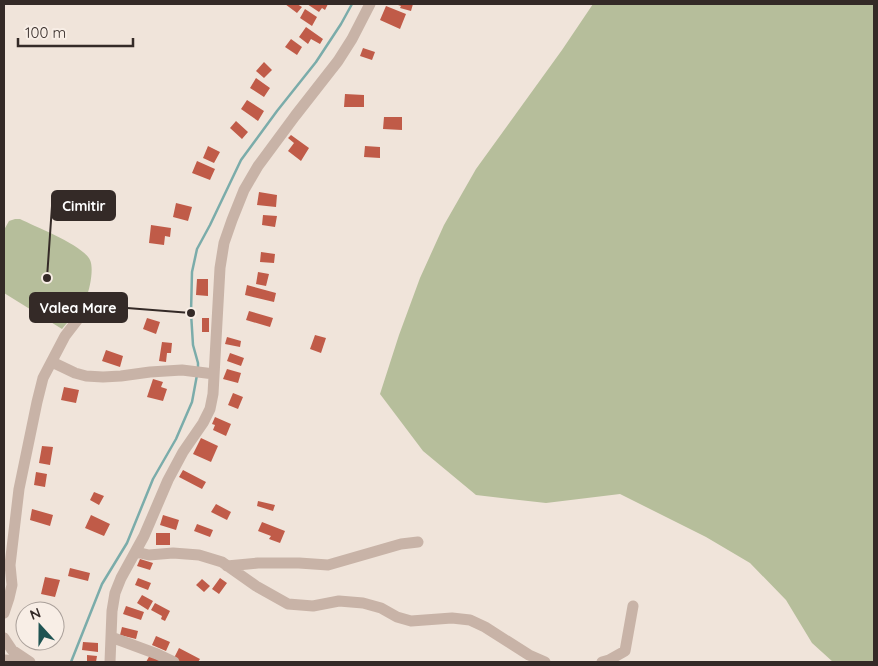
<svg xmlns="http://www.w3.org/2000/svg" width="878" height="666" font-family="Quicksand,sans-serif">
	<rect width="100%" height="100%" fill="#f0e4da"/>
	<path fill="#b6be9b" d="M593,4H874V662H833L812,643L786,600L750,563L706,537L620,494L546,503L476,495L423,451L380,394L399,335L420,278L444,225L476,169L562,50Z
		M15,219H20C36,227 83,245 90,260C94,268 90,289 86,298C82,307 69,320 62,329L4,293V230L9,221Z"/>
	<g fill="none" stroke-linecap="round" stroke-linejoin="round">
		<path stroke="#7bacaa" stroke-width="2.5" d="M198,367V363L193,345L191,313L192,272L197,249L210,225L241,160L277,111L316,62L341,24L352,4
			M71,662L102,584L127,543L153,479L176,439L192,402L197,375"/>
	</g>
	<path fill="#c05b48" d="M285,4H297L302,7L297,13Z
		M307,4H328L325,10L322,8L319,12Z
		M395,4H413L411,11L400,8L401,6Z
		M386,6L406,14L400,29L380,20Z
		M305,9L317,17L312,26L300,18Z
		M306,27L323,39L320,44L311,39L308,44L299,37Z
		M291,39L302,47L297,55L285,47Z
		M363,48L375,52L372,60L360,56Z
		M264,62L272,70L264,78L256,71Z
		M256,78L270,88L264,97L250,88Z
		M345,94L364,95V107H344Z
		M247,100L264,111L258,121L241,109Z
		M384,117H402V130L383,129Z
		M236,121L248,132L242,139L230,128Z
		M291,135L309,148L301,161L288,151L294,143L288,138Z
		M208,146L220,152L214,163L203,158Z
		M365,146L380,147V158L364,157Z
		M197,161L215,169L210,180L192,173Z
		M259,192L277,195L276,207L257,205Z
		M176,203L192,207L188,221L173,217Z
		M263,215L277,216L275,227L262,225Z
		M151,225L171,228L170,237L165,236L164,245L149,243Z
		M261,252L275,254L274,263L260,262Z
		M258,272L269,274L266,286L256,284Z
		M197,279H208V296L196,295Z
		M247,285L276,293L274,302L245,295Z
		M249,311L273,318L270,327L246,320Z
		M147,318L160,322L156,334L143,329Z
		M202,318H209V332H202Z
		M315,335L326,338L321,353L310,349Z
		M227,337L241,341L240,347L225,344Z
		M162,342L172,343L171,353H167L166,362L159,361Z
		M106,350L123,356L120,367L102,361Z
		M230,353L244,358L241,366L227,361Z
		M227,369L241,373L238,383L223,379Z
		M153,379L163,382L161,387L167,389L163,401L147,397Z
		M64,387L79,390L76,403L61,400Z
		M233,393L243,397L238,409L228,405Z
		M215,417L231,424L226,436L213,430L215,425L212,424Z
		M201,438L218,446L211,462L193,454Z
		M42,446L53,447L50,465L39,463Z
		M183,470L206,482L202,489L179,477Z
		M36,472L47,474L45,487L34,485Z
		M94,492L104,496L99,505L90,500Z
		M258,501L275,505L273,511L257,506Z
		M216,504L231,512L227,520L211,512Z
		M32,509L53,515L50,526L30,520Z
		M91,515L110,524L104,536L85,528Z
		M163,515L179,520L176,530L160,525Z
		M262,522L285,531L280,543L269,539L271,536L258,531Z
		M197,524L213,530L210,537L194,531Z
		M156,533H170V545H156Z
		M140,559L153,563L150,570L137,566Z
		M70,568L90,573L88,581L68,576Z
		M45,577L60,580L55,597L41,594Z
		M138,578L151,583L148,590L135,585Z
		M220,578L227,583L219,594L212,589Z
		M202,579L210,586L204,592L196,585Z
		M142,595L153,601L148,610L137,603Z
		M155,603L170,611L165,621L161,619L162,616L151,610Z
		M126,606L144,612L141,620L123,614Z
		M122,627L138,631L136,639L120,635Z
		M156,636L170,642L166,651L152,645Z
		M83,642L98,643V652L82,650Z
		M179,648L200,659L198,662H181L174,658Z
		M87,655L97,656L96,662H87Z
		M150,655L166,662H146Z"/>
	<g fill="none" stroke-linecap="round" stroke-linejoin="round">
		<path stroke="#c8b3a7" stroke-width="11" d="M52,362L75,373L86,376L103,377L121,376L150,372L182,370L214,374
			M136,552L149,555L173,553L199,555L222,562L256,586L288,604L313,606L339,601L363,603L381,608L397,617L411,621L452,618L470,620L485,627L529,655L545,662
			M227,566L258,563H299L328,565L401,544L418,542
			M4,613L9,598L12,585L10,565L19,489L37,402L43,378L65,336L85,310
			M111,637L157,654L174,662
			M4,638L12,650L30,662
			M4,660L27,661
			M110,662L112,611L115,593L121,578L144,536L168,480L183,452L203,423L210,409L213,394L220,268L224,243L232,220L244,190L258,166L295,116L338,61L352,39L370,4
			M602,662L609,660L625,651L633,606"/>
	</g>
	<path fill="none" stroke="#342a27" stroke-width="2" d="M47 278L52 206M191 313L127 308"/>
	<g fill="#342a27" stroke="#f8eee6" stroke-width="2">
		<circle cx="47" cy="278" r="5"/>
		<circle cx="191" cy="313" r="5"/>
	</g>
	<g fill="#342a27" stroke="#342a27" stroke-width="2">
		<rect x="52" y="191" width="63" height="29" rx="5"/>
		<rect x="30" y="293" width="97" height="29" rx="5"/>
	</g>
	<g font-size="14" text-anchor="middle" font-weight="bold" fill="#fff">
		<text x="84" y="211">Cimitir</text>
		<text x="78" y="313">Valea Mare</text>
	</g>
	<rect width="878" height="666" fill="none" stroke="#342a27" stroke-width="10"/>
	<g transform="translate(40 626) rotate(339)"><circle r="24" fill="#f8eee6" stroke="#aaa09a"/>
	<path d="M0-4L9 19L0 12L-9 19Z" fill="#1f5453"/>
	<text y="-8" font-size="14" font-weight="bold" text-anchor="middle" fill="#342a27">N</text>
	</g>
	<path d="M18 38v8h115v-8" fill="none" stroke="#342a27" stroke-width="2.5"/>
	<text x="25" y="38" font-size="15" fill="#342a27" stroke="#f8eee6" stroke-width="4" paint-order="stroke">100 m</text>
</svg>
